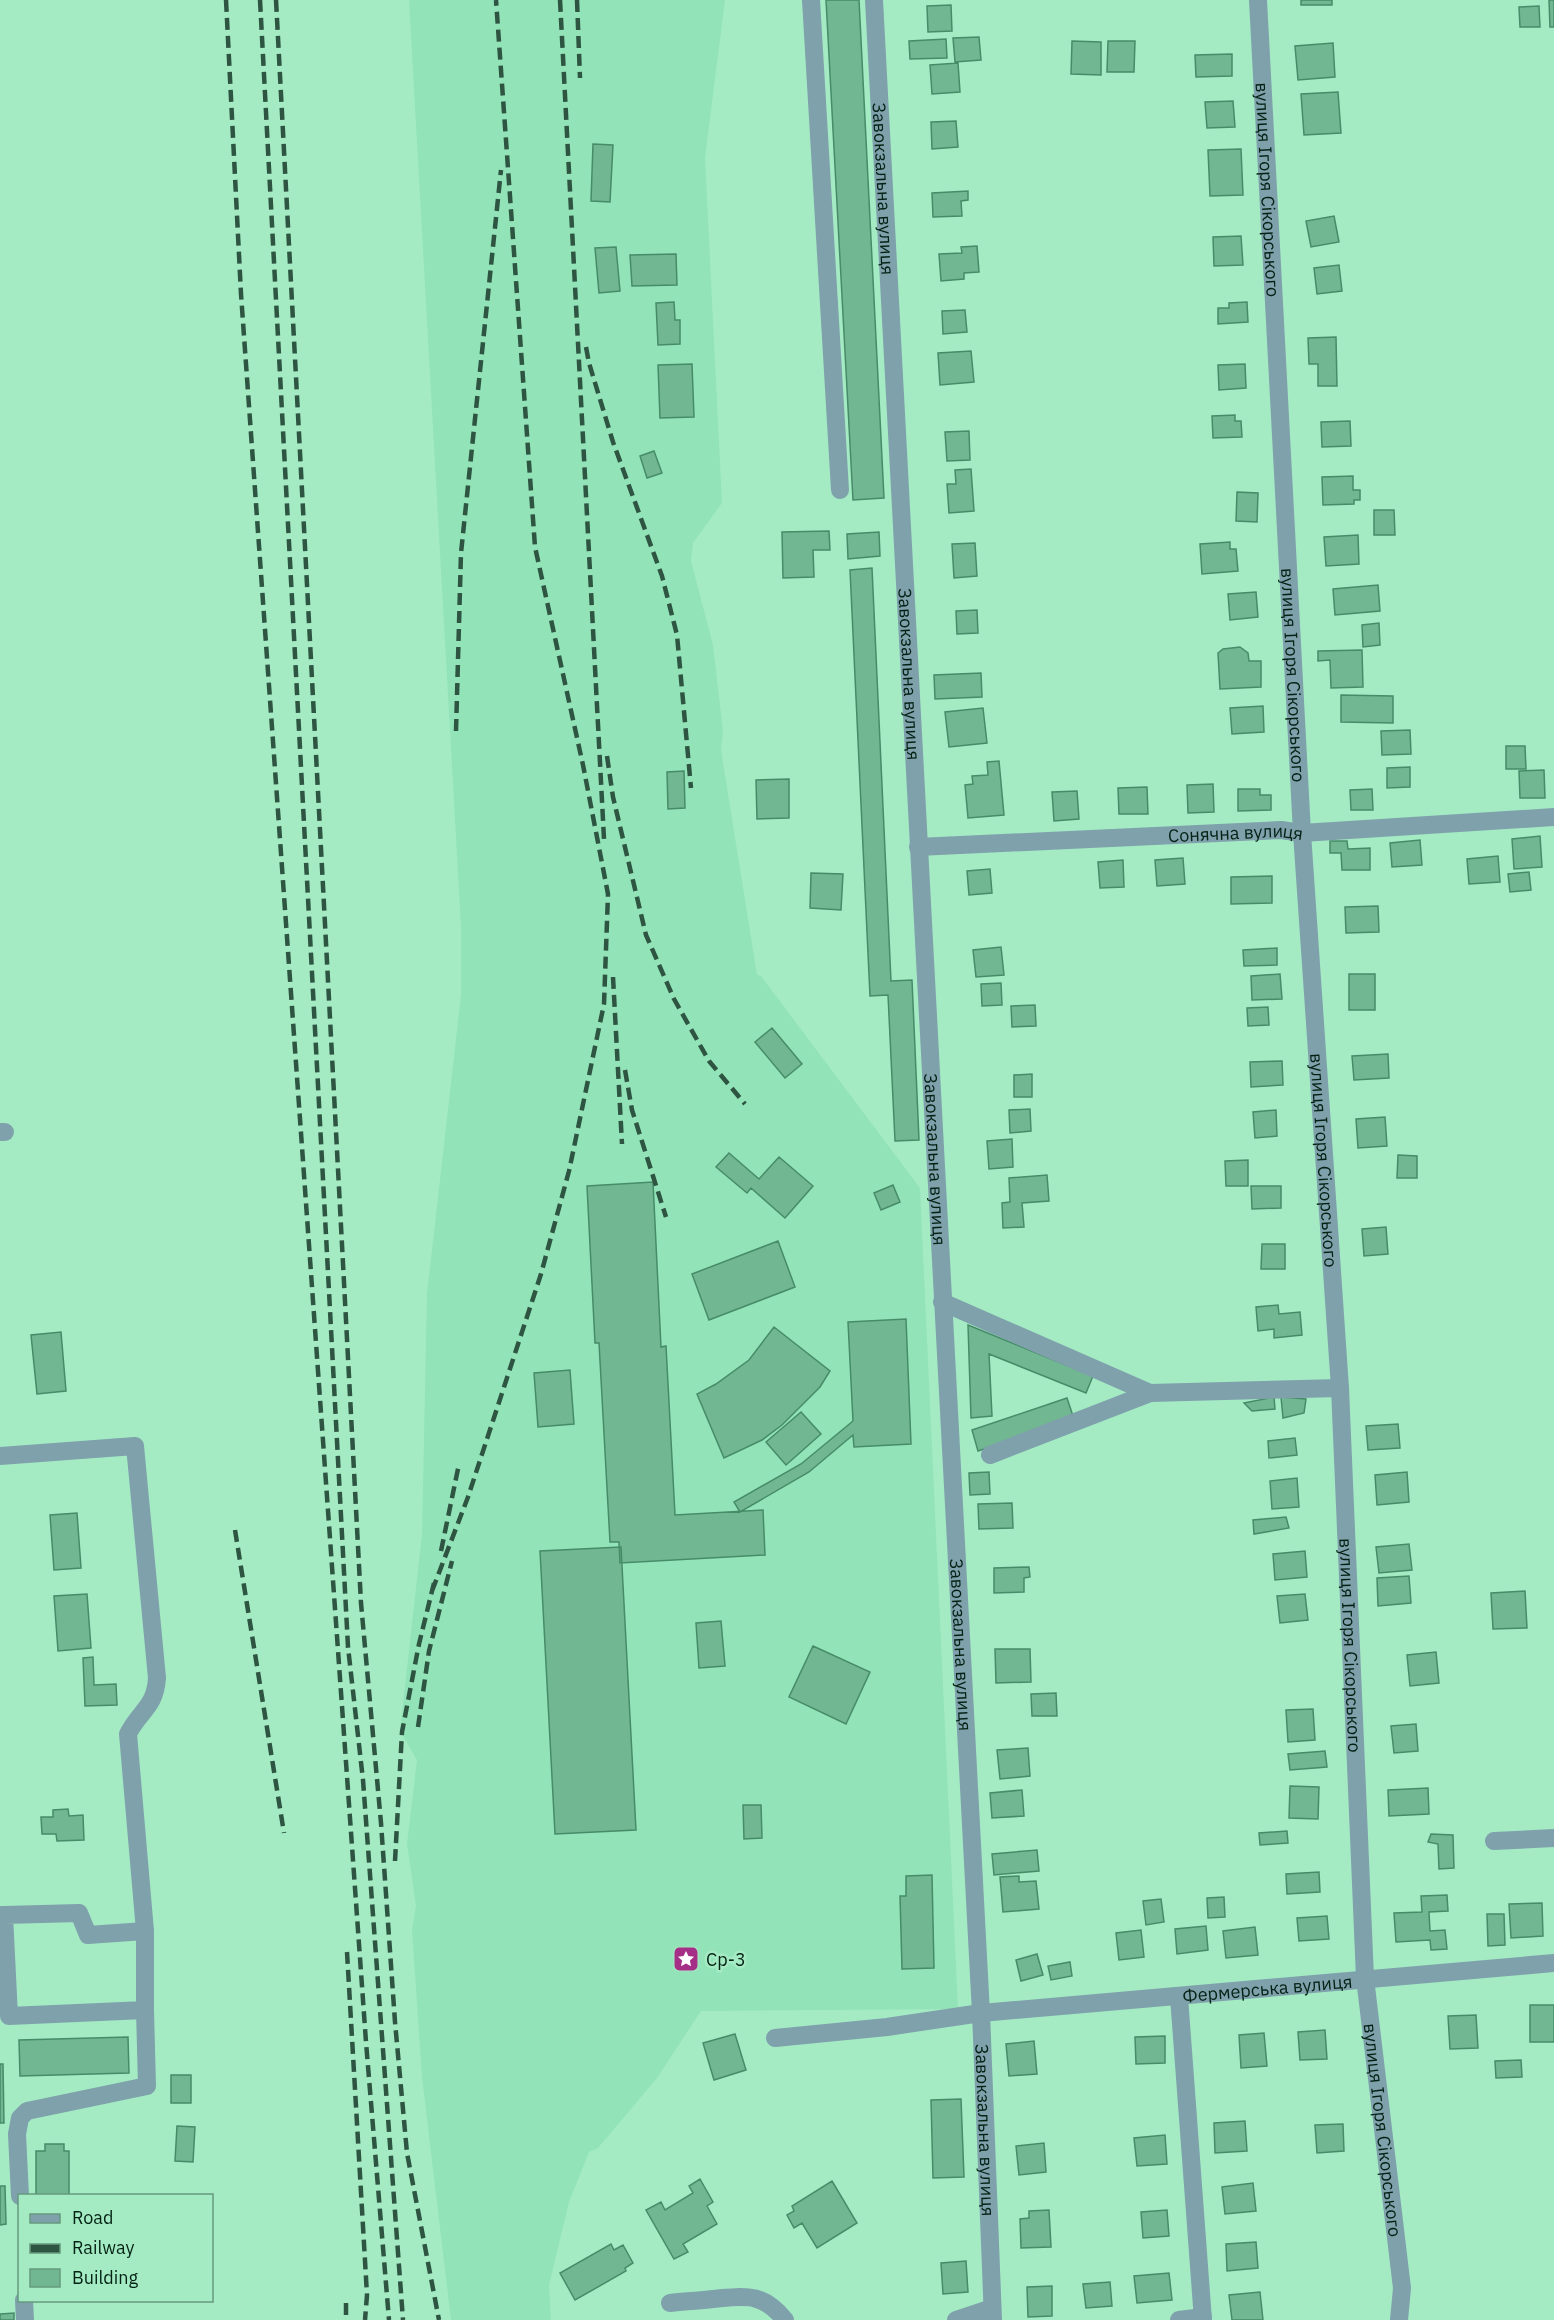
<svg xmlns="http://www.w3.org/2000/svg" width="1554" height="2320" font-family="'IBM Plex Sans',sans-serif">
	<rect width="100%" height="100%" fill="#a4ebc4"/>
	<path fill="#93e3b8" d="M409,0H725L705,158L722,503L693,543L691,561L713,645L723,731L721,750L757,975L761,976L920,1188L958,2009L701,2011L657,2078L598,2148L589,2152L569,2202L549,2285L551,2320H451L422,2077L412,1930L416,1906L407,1844L417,1760L400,1731L422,1534L427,1294L461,995V927Z"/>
	<path fill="#71b791" stroke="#468c69" stroke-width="1.5" d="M826,0H859L884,498L853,500Z
		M1301,0H1332V5H1301Z
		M1549,0H1554V27H1550Z
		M951,5L952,31L928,32L927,6Z
		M1539,6L1540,27H1520L1519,7Z
		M979,37L981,60L955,62L953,38Z
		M946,39L947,58L910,59L909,41Z
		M1072,41L1101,42V75L1071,74Z
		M1108,41H1135L1134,72H1107Z
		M1333,43L1335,77L1298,80L1295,46Z
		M1232,54V76L1196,77L1195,55Z
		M958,63L960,92L932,94L930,65Z
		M1338,92L1341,133L1304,135L1301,94Z
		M1233,101L1235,127L1207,128L1205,102Z
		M956,121L958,147L932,149L931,122Z
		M593,144L613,145L610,202L591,201Z
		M1241,149L1243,195L1210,196L1208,150Z
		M968,191V200L961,201L962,216L933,217L932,193Z
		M1334,216L1339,242L1311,247L1306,221Z
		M1241,236L1243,265L1214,266L1213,237Z
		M977,246L979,272L964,273V279L941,281L939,254L962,253L961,247Z
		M616,247L620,291L599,293L595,248Z
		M676,254L677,285L632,286L630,255Z
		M1339,265L1342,291L1317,294L1314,268Z
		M674,302L675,320H680V344L658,345L656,303Z
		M1247,302L1248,322L1218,324V308H1229V303Z
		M965,310L967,332L943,334L942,311Z
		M1336,337L1337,386H1318V364H1309L1308,338Z
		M971,351L974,382L940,385L938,353Z
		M692,364L694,417L660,418L658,365Z
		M1245,364L1246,388L1219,390L1218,365Z
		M1235,415V421H1241L1242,437L1213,438L1212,416Z
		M1350,421L1351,446L1322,447L1321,422Z
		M969,431L970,460L947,461L945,432Z
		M654,451L662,473L647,478L640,456Z
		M971,469L974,511L949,513L947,484H956L955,470Z
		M1353,476V490H1360V500H1354V504L1323,505L1322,477Z
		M1237,492L1258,493L1257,522L1236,521Z
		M1374,510H1394L1395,535H1374Z
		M829,531L830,550H813L814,577L783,578L782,532Z
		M879,532L880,556L848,559L847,534Z
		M1358,535L1359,564L1326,566L1324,537Z
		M1230,542V549H1236L1238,571L1202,574L1200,544Z
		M975,543L977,576L954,578L952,544Z
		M872,568L891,981L912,980L919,1140L895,1141L888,995L870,996L850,570Z
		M1378,585L1380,611L1335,615L1333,589Z
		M1256,592L1258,617L1230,620L1228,594Z
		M977,610L978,633L957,634L956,611Z
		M1379,623L1380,645L1363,647L1362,625Z
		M1240,647L1248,653L1249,661H1261V687L1220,689L1218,653L1223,649Z
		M1362,650L1363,687L1331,688L1330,660L1318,661V651Z
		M981,673L982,697L935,699L934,675Z
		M1341,695L1393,696V723L1341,722Z
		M1263,706L1264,732L1232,734L1230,708Z
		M983,708L987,743L949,747L945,712Z
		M1410,730L1411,754L1382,755L1381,731Z
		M1506,746H1525L1526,769H1506Z
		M999,761L1004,815L968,818L965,785L973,784L972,776L988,775L987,762Z
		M1410,767V787L1387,788V768Z
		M1544,770L1545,798H1520L1519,771Z
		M684,771L685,808L668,809L667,772Z
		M789,779V818L757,819L756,780Z
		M1213,784L1214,812L1188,813L1187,785Z
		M1147,787L1148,814H1119L1118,788Z
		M1238,789H1260V795H1271V810L1238,811Z
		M1372,789L1373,810H1351L1350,790Z
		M1077,791L1079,819L1054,821L1052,792Z
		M1540,836L1542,867L1514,869L1512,839Z
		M1420,840L1422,865L1392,867L1390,843Z
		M1330,841H1347L1348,849L1370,848V870H1342L1341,853H1330Z
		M1498,856L1500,882L1469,884L1467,859Z
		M1183,858L1185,884L1157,886L1155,860Z
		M1123,860L1124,887L1100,888L1098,862Z
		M990,869L992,893L969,895L967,871Z
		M1529,872L1531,890L1510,892L1508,874Z
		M811,873L843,874L841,910L810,908Z
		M1272,876V903L1231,904V877Z
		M1378,906L1379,932L1346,933L1345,907Z
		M1001,947L1004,975L976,977L973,950Z
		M1277,948V965L1244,966L1243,950Z
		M1280,974L1282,999L1252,1000L1251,976Z
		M1349,974H1375V1010H1349Z
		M1001,983L1002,1005L982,1006L981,984Z
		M1035,1005L1036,1026L1012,1027L1011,1006Z
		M1268,1007L1269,1025L1248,1026L1247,1008Z
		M772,1028L802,1064L785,1078L755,1042Z
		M1388,1054L1389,1078L1354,1080L1352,1056Z
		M1282,1061L1283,1085L1251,1087L1250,1062Z
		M1032,1074V1097H1014V1075Z
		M1030,1109L1031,1131L1010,1133L1009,1110Z
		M1276,1110L1277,1136L1255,1138L1253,1112Z
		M1385,1117L1387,1146L1358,1148L1356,1119Z
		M1012,1139L1013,1167L989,1169L987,1141Z
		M729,1153L759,1179L779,1157L813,1186L785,1218L751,1188L747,1193L716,1167Z
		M1398,1155L1417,1156V1178H1397Z
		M1248,1160V1186H1226L1225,1161Z
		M1047,1175L1049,1201L1022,1203L1024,1227L1003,1228L1002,1203L1010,1202L1009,1178Z
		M653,1182L661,1347L666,1346L675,1515L763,1510L765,1555L620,1563L619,1542H610L599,1343H595L587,1186Z
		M893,1185L900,1202L881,1210L874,1193Z
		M1251,1186H1281V1208L1252,1209Z
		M1386,1227L1388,1254L1364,1256L1362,1229Z
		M778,1241L795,1287L709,1320L692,1274Z
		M1262,1244H1285V1269H1261Z
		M1278,1305L1279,1314L1300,1312L1302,1335L1274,1338V1329L1258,1331L1256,1307Z
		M906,1319L911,1444L854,1447L853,1435L809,1472L740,1512L734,1502L801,1464L853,1421L848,1322Z
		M968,1325L1093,1376L1086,1393L989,1354L992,1416L971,1418Z
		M774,1327L830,1371L820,1387L782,1425L762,1440L724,1458L697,1394L716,1384L749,1360Z
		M61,1332L66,1391L37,1394L31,1335Z
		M570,1370L574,1424L538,1427L534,1373Z
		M1274,1397L1275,1409L1252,1411L1244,1403Z
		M1281,1397L1306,1399L1304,1413L1283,1418Z
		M1067,1398L1074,1419L978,1451L972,1430Z
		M801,1412L821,1434L786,1465L766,1442Z
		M1398,1424L1400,1448L1368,1450L1366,1426Z
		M1295,1438L1297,1455L1269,1458L1268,1441Z
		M989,1472L990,1494L970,1495L969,1473Z
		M1407,1472L1409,1502L1377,1505L1375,1475Z
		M1297,1478L1299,1507L1272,1509L1270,1481Z
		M1012,1503L1013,1528L979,1529L978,1504Z
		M77,1513L81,1568L54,1570L50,1515Z
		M1286,1517L1289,1528L1254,1534L1253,1520Z
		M1409,1544L1412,1570L1379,1573L1376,1547Z
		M621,1547L636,1830L555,1834L540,1551Z
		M1305,1551L1307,1577L1275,1580L1273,1554Z
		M1029,1567L1030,1577L1024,1578V1592L994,1593V1568Z
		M1409,1576L1411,1603L1378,1606L1377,1578Z
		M1525,1591L1527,1628L1493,1629L1491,1593Z
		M87,1594L91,1648L58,1651L54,1596Z
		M1305,1594L1308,1620L1280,1623L1277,1596Z
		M721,1621L725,1666L699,1668L696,1623Z
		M813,1646L870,1672L846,1724L789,1697Z
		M995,1649H1030L1031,1682L996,1683Z
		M1436,1652L1439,1683L1410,1686L1407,1655Z
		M93,1657L94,1685L116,1684L117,1705L85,1706L83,1658Z
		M1056,1693L1057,1716H1032L1031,1694Z
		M1313,1709L1315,1740L1288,1742L1286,1710Z
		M1416,1724L1418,1751L1394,1753L1391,1726Z
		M1028,1748L1030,1776L1000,1779L997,1750Z
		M1325,1751L1327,1767L1290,1770L1288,1754Z
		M1290,1786L1319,1787L1318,1819L1289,1818Z
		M1428,1788L1429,1814L1389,1816L1388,1790Z
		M1022,1790L1024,1816L992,1818L990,1793Z
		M743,1805H761L762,1838L744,1839Z
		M68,1809L69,1816L83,1815L84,1840L57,1841L56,1834H42L41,1817H53V1810Z
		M1287,1831L1288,1843L1260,1845L1259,1833Z
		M1431,1834L1453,1835L1454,1868L1439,1869L1438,1844L1428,1842Z
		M1037,1850L1039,1871L994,1875L992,1854Z
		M1319,1872L1320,1892L1287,1894L1286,1874Z
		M932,1875L934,1968L902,1969L900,1896H906V1876Z
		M1019,1876V1882L1036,1881L1039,1909L1003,1912L1000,1877Z
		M1447,1895L1448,1911L1429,1912L1430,1931L1445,1930L1447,1949L1431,1950L1430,1940L1396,1942L1394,1913L1422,1912L1421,1896Z
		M1224,1897L1225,1917L1208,1918L1207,1898Z
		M1161,1899L1164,1922L1146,1925L1143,1901Z
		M1542,1903L1543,1936L1511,1938L1509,1904Z
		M1487,1914H1504L1505,1945L1488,1946Z
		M1327,1916L1329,1939L1299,1941L1297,1918Z
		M1206,1926L1208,1950L1177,1954L1175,1929Z
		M1255,1927L1258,1955L1226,1958L1223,1931Z
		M1141,1930L1144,1957L1119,1960L1116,1933Z
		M1037,1954L1043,1975L1021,1981L1016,1960Z
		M1070,1962L1072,1976L1051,1980L1048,1966Z
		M1530,2005H1554V2042H1530Z
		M1476,2015L1478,2048L1450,2049L1448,2016Z
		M1325,2030L1327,2059L1300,2060L1298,2032Z
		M1264,2033L1267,2066L1241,2068L1239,2035Z
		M735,2034L746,2070L714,2080L703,2043Z
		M1165,2036V2063L1136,2064L1135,2037Z
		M128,2037L129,2073L20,2076L19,2040Z
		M1034,2041L1037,2074L1009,2076L1006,2044Z
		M1521,2060L1522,2077L1496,2078L1495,2061Z
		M0,2064H3L4,2123H0Z
		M171,2075H191V2103H171Z
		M961,2099L964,2177L933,2178L931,2100Z
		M1245,2121L1247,2151L1215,2153L1214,2123Z
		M1343,2124L1344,2151L1317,2153L1315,2125Z
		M177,2126L195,2127L193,2162L175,2161Z
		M1165,2135L1167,2164L1137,2166L1134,2138Z
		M1044,2143L1046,2172L1019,2175L1016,2146Z
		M45,2144H64V2151H69V2196H36V2151H45Z
		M700,2179L713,2202L707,2206L717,2224L683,2244L688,2252L674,2259L646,2210L661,2202L665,2210L693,2193L689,2186Z
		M832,2181L857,2223L817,2248L802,2223L794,2228L787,2215L794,2211L792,2206Z
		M1253,2183L1256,2211L1225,2214L1222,2187Z
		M0,2186H5L6,2224L0,2225Z
		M1049,2210L1051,2247L1021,2248L1020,2219L1029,2218V2211Z
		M1167,2210L1169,2236L1143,2238L1141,2212Z
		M1256,2242L1258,2268L1227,2271L1226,2244Z
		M611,2244L614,2250L623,2245L633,2263L625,2268L626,2271L575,2300L560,2273Z
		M966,2261L968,2292L943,2294L941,2263Z
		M1169,2273L1172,2300L1137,2303L1134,2276Z
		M1110,2282L1112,2306L1086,2308L1083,2284Z
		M1052,2286V2316L1028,2317L1027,2287Z
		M1260,2292L1263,2320H1232L1229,2295Z
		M14,2313V2320H0V2314Z"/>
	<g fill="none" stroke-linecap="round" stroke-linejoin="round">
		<g stroke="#7fa1ac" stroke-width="18">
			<path d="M811,0L840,490"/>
			<path id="s1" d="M874,0L981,2013L993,2320"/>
			<path id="s2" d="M1258,0L1302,833L1340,1388L1365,1978L1402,2288L1399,2320"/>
			<path id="s3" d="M918,847L1281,830L1302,833L1554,817"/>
			<path d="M0,1132H5"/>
			<path d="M942,1302L1150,1393L1340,1388"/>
			<path d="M990,1455L1150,1393"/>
			<path d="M0,1456L135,1446L157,1678C155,1708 140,1710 128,1734L145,1931"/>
			<path d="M1494,1841L1554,1838"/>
			<path d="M0,1915H4L79,1913L88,1935L145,1931V2010L9,2016L4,1915"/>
			<path d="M1179,1997L1203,2320"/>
			<path id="s4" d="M775,2038L887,2027L981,2013L1554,1963"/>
			<path d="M20,2196L17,2134L20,2118L27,2111L147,2086L145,2010"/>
			<path d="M24,2300L25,2320"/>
			<path d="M670,2303C684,2301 698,2301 713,2299C746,2296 762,2292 785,2320"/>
			<path d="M956,2320L992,2308"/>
			<path d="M1179,2320L1203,2317"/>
		</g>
		<path stroke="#2d5541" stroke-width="4.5" stroke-dasharray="12 6" stroke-linecap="butt" d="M226,0L241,294L366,2042L389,2320
			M260,0L348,1647L363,1780L403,2320
			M276,0L361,1603L381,1823L395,2022L407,2153L439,2320
			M560,0L604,839
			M577,0L580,78
			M586,347L589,363L613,442L662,576L677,635L691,788
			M456,731L461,553L501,170
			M607,756L613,797L646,935L674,999L709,1061L745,1104
			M613,977L622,1144
			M625,1070L632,1110L666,1217
			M235,1530L284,1833
			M441,1551L459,1464
			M432,1591L468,1497L541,1274L569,1171L604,1004L608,894L583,765L535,547L496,0
			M418,1727L429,1651L452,1561
			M395,1861L402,1732L419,1644L434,1583
			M347,1952L367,2295L365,2320
			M346,2303V2320"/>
	</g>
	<defs>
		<g id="sight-square" transform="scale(1.35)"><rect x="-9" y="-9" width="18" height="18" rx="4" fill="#a52f87" stroke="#a4ebc4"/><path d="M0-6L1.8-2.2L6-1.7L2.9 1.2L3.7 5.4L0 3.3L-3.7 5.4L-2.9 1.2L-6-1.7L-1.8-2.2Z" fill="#fff"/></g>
	</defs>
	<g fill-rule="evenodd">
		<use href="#sight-square" x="686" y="1959"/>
	</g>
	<g text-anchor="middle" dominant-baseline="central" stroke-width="5" stroke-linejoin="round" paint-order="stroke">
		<g font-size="18" fill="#042214" stroke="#a4ebc4">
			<text stroke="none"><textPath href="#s1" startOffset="189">Завокзальна вулиця</textPath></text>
			<text stroke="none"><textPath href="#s2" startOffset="190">вулиця Ігоря Сікорського</textPath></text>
			<text stroke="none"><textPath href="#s1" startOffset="675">Завокзальна вулиця</textPath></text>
			<text stroke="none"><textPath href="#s2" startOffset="676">вулиця Ігоря Сікорського</textPath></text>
			<text stroke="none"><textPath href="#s3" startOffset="318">Сонячна вулиця</textPath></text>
			<text stroke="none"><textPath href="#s1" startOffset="1161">Завокзальна вулиця</textPath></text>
			<text stroke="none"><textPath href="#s2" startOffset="1162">вулиця Ігоря Сікорського</textPath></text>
			<text stroke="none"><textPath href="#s1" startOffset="1647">Завокзальна вулиця</textPath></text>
			<text stroke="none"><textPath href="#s2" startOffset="1648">вулиця Ігоря Сікорського</textPath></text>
			<text stroke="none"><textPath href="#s4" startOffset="495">Фермерська вулиця</textPath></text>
			<text stroke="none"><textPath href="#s1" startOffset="2133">Завокзальна вулиця</textPath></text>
			<text stroke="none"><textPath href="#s2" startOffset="2134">вулиця Ігоря Сікорського</textPath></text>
		</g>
		<g font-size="18" fill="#042214" stroke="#a4ebc4" text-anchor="start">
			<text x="706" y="1959">Ср-3</text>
		</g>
	</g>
	<rect x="18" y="2194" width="195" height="108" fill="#a4ebc4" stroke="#649b7e" stroke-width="1.5"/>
	<rect x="30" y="2214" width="30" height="9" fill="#7fa1ac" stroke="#649b7e" stroke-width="1.5"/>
	<text x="72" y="2224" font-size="18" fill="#042214">Road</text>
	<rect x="30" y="2244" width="30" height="9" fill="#2d5541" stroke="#649b7e" stroke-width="1.5"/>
	<text x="72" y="2254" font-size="18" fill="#042214">Railway</text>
	<rect x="30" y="2269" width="30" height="18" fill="#71b791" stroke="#649b7e" stroke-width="1.5"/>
	<text x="72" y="2284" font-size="18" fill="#042214">Building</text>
</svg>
